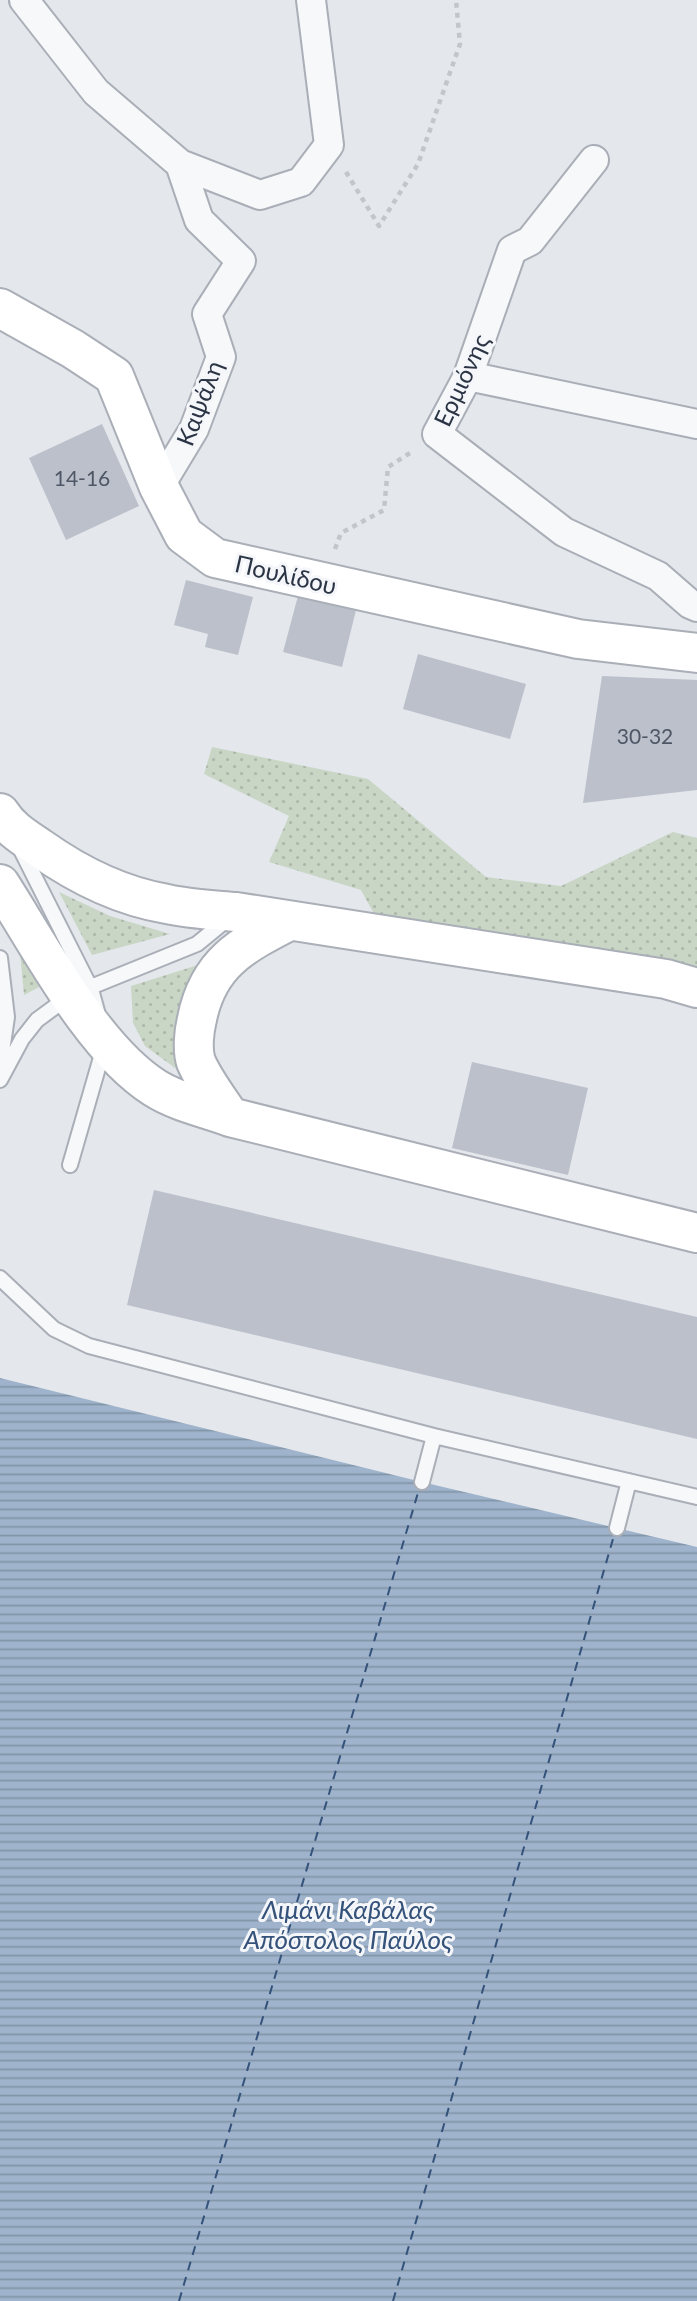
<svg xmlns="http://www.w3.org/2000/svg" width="697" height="2301" font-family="Lato,sans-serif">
	<defs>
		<pattern id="grass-dots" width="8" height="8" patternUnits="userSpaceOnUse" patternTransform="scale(1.75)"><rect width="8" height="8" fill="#c9d6c5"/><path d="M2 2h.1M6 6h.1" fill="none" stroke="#adb8ab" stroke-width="1.8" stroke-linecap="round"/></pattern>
		<pattern id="water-rules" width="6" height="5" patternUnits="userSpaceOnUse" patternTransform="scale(1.75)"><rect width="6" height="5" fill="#9fb4cc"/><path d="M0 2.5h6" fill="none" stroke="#8293a7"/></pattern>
	</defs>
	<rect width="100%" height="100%" fill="#e4e7ec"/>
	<path fill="url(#grass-dots)" d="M212,747L368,779L486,877L561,886L673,832L697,838V971L379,923L361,890L269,862L289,816L204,774Z
		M59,892L110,916L170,934L92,955Z
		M20,952L39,987L24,995Z
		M198,965L181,998L178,1022L182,1073L145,1046L133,1023L131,986Z"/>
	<path fill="url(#water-rules)" d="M0,1378L422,1482L697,1547V2301H0Z"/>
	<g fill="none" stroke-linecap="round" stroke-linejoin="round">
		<path stroke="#34527a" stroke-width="2" stroke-dasharray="9 7" stroke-linecap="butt" d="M179,2301L420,1486
			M393,2301L615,1532"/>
	</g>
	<path fill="#bbc0ca" d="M102,424L139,506L66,540L29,458Z
		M186,580L253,597L238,655L205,647L208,634L174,625Z
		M298,596L356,610L342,667L283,652Z
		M418,654L526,684L510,739L403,709Z
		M602,676L697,680V790L583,803Z
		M472,1062L588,1088L568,1175L452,1148Z
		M154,1190L697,1317V1439L127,1305Z"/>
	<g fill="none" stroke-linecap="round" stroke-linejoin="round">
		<g stroke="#a9aeb7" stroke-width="18">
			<path id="lane" d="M19,846L91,989L97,1011
				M0,958L7,1017L0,1065
				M0,1080L22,1039L37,1020L71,995L197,944L230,917
				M70,1165L104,1047
				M0,1278L54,1329L89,1346L434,1436L697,1497
				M422,1482L434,1436
				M617,1528L629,1481"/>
		</g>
		<g stroke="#a9aeb7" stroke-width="32">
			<path id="street" d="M24,0L96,92L180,164
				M594,160L530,241L512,250L468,376L437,434L564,532L658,576L690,604L697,607
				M468,376L697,424
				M159,487L194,429L221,357L207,314L241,261L199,220L180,164L260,195L301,182L329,145L311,0"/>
		</g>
		<g stroke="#a9aeb7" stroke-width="42">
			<path id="secondary" d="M0,308L73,349L114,376L159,487L184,535L215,558L578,639L697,653
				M0,813C10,829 24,837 40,848C78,875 120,896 167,904C189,909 213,910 236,912L666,979L697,988
				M0,884C40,946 93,1049 155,1088C177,1102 206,1108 230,1117L697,1233
				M230,1117C219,1100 204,1081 196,1062C192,1050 194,1031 197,1019C208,963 242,945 289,921"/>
		</g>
		<path stroke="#c2c5cb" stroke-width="4.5" stroke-dasharray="5 5" stroke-linecap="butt" d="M346,172L379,226L418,164L460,44L456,0
			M335,549L341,533L384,510L388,467L413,451"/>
		<use href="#lane" stroke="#f7f8fa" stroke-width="14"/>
		<use href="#street" stroke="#f7f8fa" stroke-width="28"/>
		<use href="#secondary" stroke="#fff" stroke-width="38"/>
	</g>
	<g text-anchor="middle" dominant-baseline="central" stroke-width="6" stroke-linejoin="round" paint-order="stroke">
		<g font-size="21" fill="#4f5766">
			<text x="82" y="477">14-16</text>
			<text x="645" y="735">30-32</text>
		</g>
		<g font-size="24" fill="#2b3445" stroke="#f4f6f9">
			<text transform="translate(461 380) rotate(-65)">Ερμιόνης</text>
			<text transform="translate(199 403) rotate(-69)">Καψάλη</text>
			<text transform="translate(286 574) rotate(13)">Πουλίδου</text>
		</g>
		<g font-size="26" font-style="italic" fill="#34527a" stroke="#f4f6f9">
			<text x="348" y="1909">Λιμάνι Καβάλας<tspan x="348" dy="30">Απόστολος Παύλος</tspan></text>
		</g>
	</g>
</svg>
